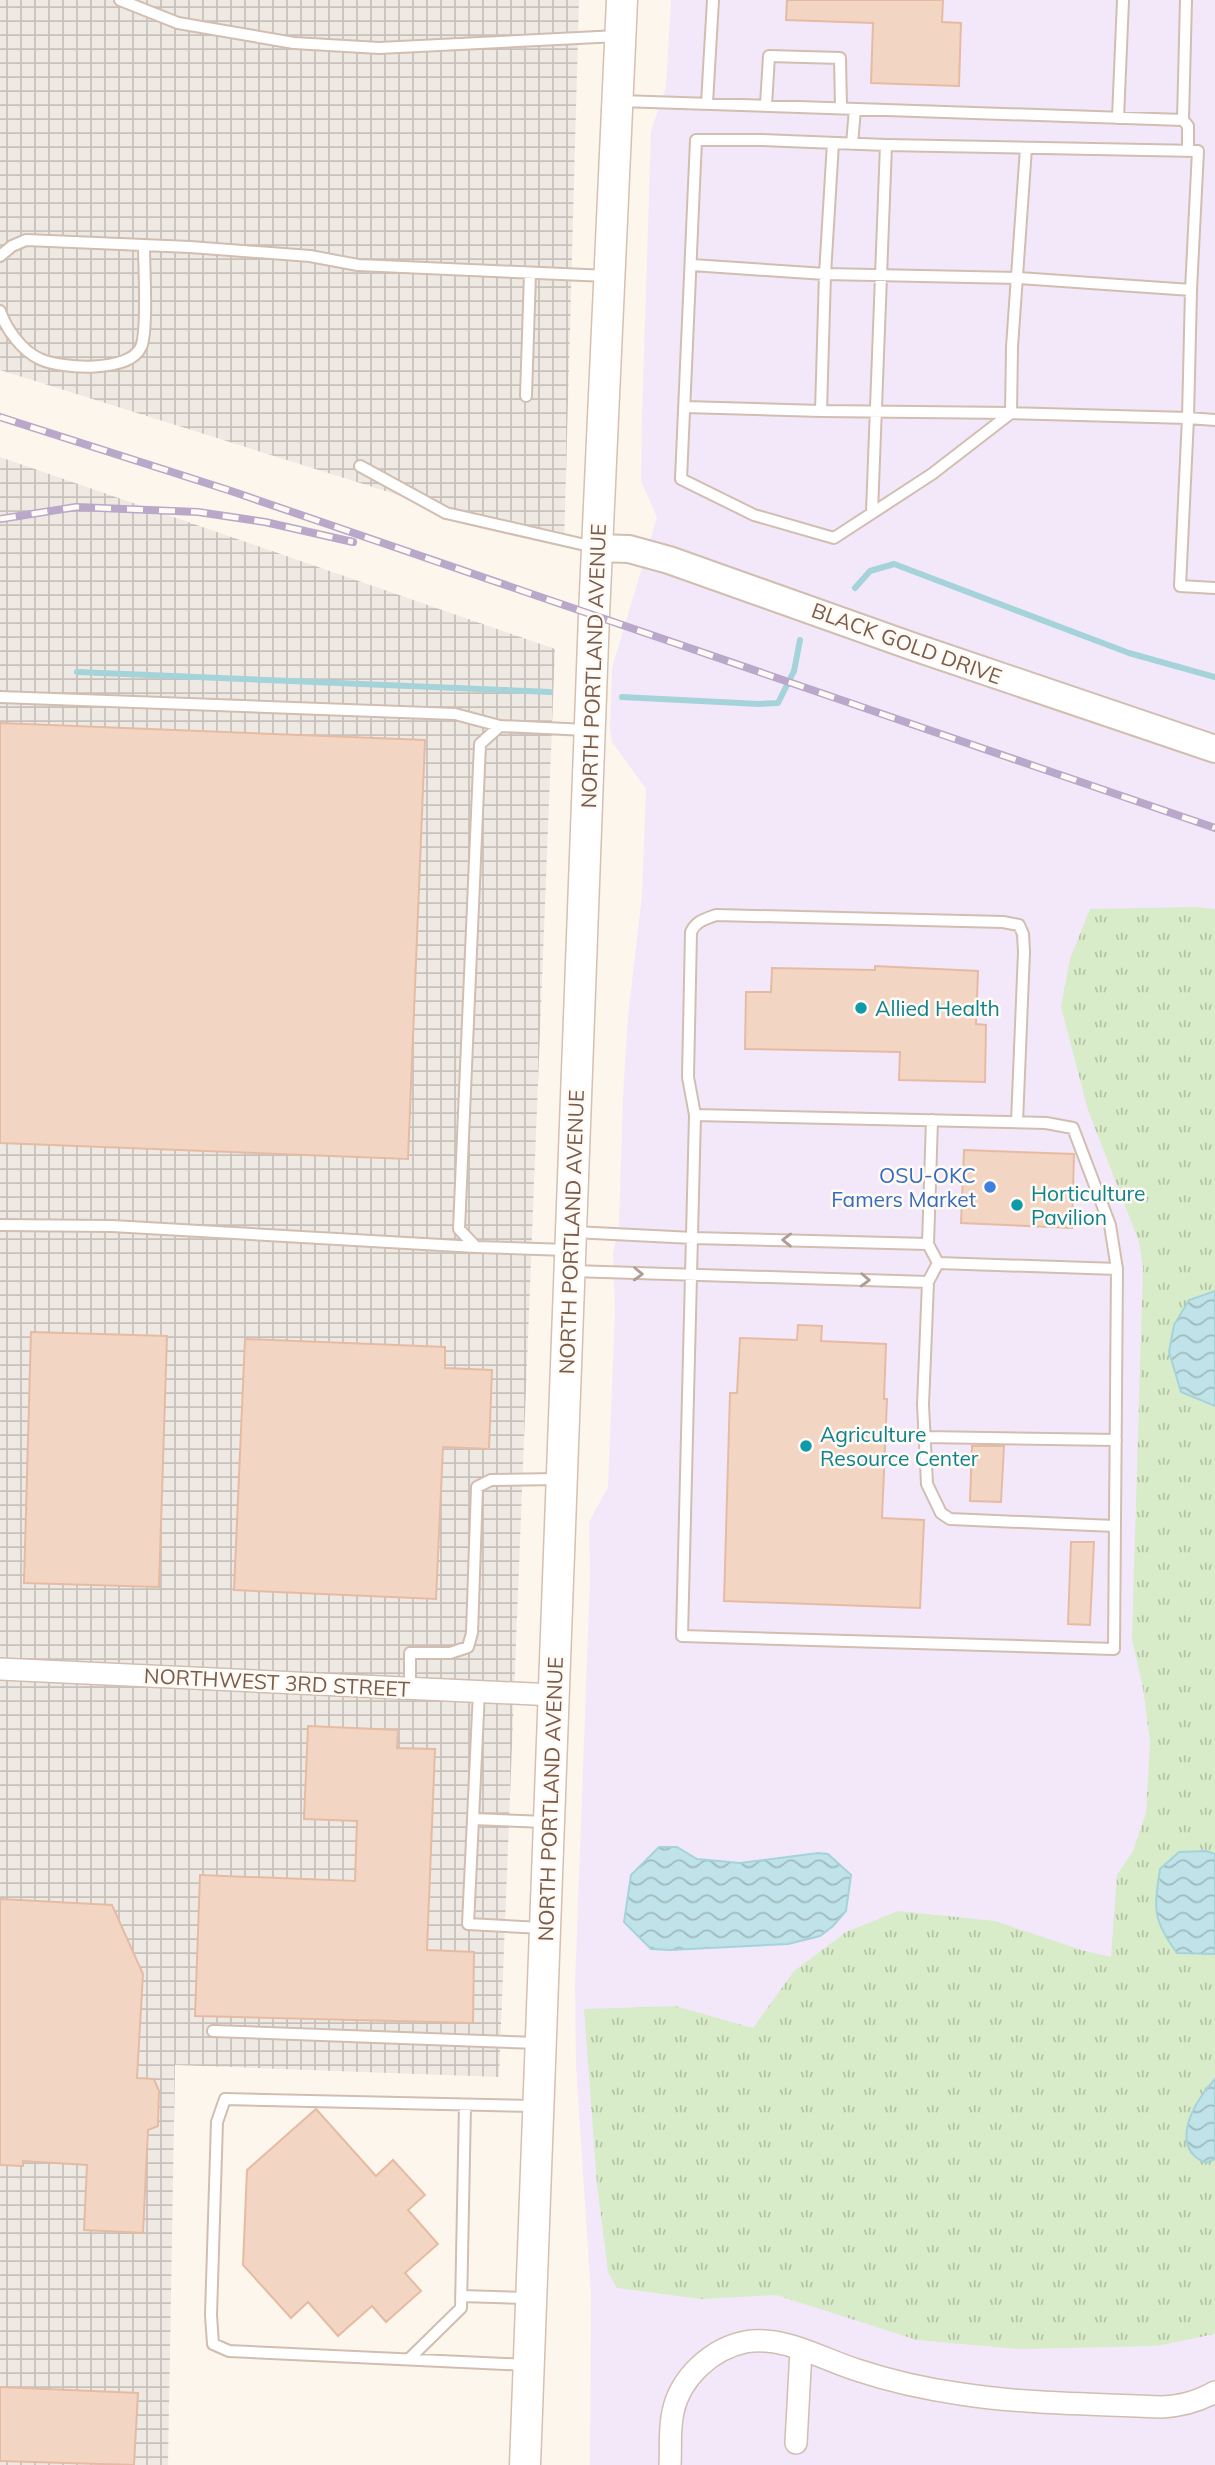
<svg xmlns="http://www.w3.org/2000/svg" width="1215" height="2465" font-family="Mulish,sans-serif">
	<defs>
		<pattern id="industrial-grid" width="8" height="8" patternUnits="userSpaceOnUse" patternTransform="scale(1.75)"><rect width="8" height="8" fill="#efe9e4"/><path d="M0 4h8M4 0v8" fill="none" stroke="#c7c0bb"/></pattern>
		<pattern id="grass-tufts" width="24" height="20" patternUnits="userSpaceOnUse" patternTransform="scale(1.75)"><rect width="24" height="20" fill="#d8ecc9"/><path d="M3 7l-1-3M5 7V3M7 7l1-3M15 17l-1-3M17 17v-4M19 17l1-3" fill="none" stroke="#b4c2a5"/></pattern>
		<pattern id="water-waves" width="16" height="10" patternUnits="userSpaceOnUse" patternTransform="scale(1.75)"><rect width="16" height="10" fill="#bfe3e8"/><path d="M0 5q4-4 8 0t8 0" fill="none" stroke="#a0bbbe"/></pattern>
	</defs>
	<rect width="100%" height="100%" fill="#fdf6ec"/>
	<path fill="url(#industrial-grid)" d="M0,0H579L564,547L0,370Z
		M0,457L555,649L499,2077L175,2065L168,2465H0Z"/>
	<path fill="#f3e8fa" d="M671,0H1215V2465H590L591,2295L576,2066L575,1984L590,1579L589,1522L608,1487L615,1311L613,1253L619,1226L623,1096L628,1016L642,895L646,789L612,742L610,730L612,668L657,517L641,481L642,418L651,131L666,87Z"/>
	<path fill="url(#grass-tufts)" d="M1195,907L1215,909V2334L1157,2346L1019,2349L917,2340L776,2295L701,2299L617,2288L608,2272L597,2184L584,2009L675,2006L753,2028L794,1971L846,1932L898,1911L995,1921L1081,1950L1111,1957L1117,1875L1133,1851L1146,1813L1150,1742L1143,1688L1132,1639L1143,1267L1139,1242L1088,1110L1061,1007L1070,959L1090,909Z"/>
	<path fill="url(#water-waves)" stroke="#a5d3da" stroke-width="2" d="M1215,1291V1406L1181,1392L1169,1352L1174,1325L1189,1300Z
		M659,1847H677L697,1859L740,1863L818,1853L828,1854L851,1875L846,1911L833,1926L820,1936L788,1944L670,1950L651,1949L624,1922L631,1875Z
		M1206,1851L1215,1854V1954L1177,1953C1152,1919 1154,1909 1160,1869L1179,1852Z
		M1215,2079V2159L1206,2163C1167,2147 1195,2100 1215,2079Z"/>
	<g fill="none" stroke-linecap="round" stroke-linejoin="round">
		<path stroke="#a5d3da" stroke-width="6" d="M855,588L870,571L894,564L1129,653L1215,677
			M77,672L550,692
			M622,697L759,704L778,703L794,671L800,640"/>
	</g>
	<path fill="#f3d5c3" stroke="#e6bba3" stroke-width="2" d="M787,0H943L942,22L961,23L959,86L871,83L873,23L786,20Z
		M0,723L425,740L408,1159L0,1143Z
		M875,966L978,971L976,1024L986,1025L985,1082L899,1080L900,1052L745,1049L746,992H771L772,968L875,970Z
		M964,1150L1074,1154L1072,1228L961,1223Z
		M798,1325L822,1326L821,1341L886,1344L884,1399H887L882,1518L924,1520L920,1608L724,1601L730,1393H737L740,1338L797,1340Z
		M31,1332L167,1336L159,1587L24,1583Z
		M245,1339L445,1347V1368L492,1370L489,1449L443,1447L436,1599L234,1590Z
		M972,1446H1004L1001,1502L970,1501Z
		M1071,1542H1094L1090,1625L1068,1624Z
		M308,1726L398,1730L397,1748L435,1749L427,1950L474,1952L473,2023L195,2016L200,1875L355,1881L357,1821L304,1819Z
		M0,1899L112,1905L143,1974L137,2078L154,2079L159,2091L158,2126L148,2130L143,2233L84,2230L87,2165L23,2161V2166L0,2165Z
		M316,2109L376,2176L393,2160L425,2195L408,2210L438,2244L405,2273L421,2291L386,2322L372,2306L338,2336L308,2302L291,2318L243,2265L247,2170Z
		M0,2387L138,2393L134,2465L0,2461Z"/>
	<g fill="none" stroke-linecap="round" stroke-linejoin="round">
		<g stroke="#d1beb0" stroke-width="14">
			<path id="service" d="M120,0L178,23L294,43L379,48L618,36
				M620,101L1183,120L1186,0
				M707,103L713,0
				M766,105L769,56L840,58L841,108
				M1118,118L1123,0
				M1183,120L1188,126V151
				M696,140H762L886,145L1198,151L1191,290L1188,418L1011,413L932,474L834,538L754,515L681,479Z
				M833,143L825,274L821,411L1011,413L1012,347L1026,148
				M852,144L855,109
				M0,256L12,246L26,240L190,247L310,256L358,265L607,276
				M692,265L825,274L1019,278L1191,290
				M0,311C6,329 22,351 40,359C62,369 129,373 141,347C148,332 144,266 144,246
				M526,396L530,273
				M685,407L821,411
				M1215,420L1188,418L1180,586L1215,588
				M360,466L446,513L594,547
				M872,512L886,145
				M0,697L455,714L500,726
				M695,1115L1046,1123L1073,1128L1110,1225L1117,1269L1114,1649L682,1636L695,1115L688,1077L691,932C696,921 705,919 716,915L1003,922L1019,925L1023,934L1024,952L1017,1122
				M932,1120L928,1244L938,1263L928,1282L923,1405L927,1484L941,1513L950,1519L1115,1526
				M0,1225L112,1226L476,1247
				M574,1232L693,1238L928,1244
				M567,1250L476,1247L459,1229L480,744L500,726L587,730
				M938,1263L1117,1269
				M572,1271L928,1282
				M925,1437L1116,1440
				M410,1688V1653H450L468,1647L472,1633L477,1487L491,1480L559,1479
				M473,1819L479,1691
				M542,1928L468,1924L473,1819L546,1822
				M213,2031L538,2043
				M461,2296L529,2298
				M409,2359L461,2308L465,2105
				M527,2365L229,2351L213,2344L211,2315L217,2122L225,2099L535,2106"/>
		</g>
		<g stroke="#d1beb0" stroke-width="24">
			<path id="minor" d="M0,1669L554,1695
				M796,2443L801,2350
				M670,2465C671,2448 669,2429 673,2412C680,2378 711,2349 745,2342C783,2335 822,2359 857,2370C890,2381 926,2389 961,2394C1027,2404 1095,2404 1162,2407C1182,2406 1197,2402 1215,2392"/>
		</g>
		<g stroke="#d1beb0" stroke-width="30">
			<path id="tertiary" d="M597,548L629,549L669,560L914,647L1215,749"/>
		</g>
		<g stroke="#d6c0b0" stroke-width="33">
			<path id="secondary" d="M525,2465L594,615L622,0"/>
		</g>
		<use href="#service" stroke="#fff" stroke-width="10"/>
		<use href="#minor" stroke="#fff" stroke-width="21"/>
		<use href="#tertiary" stroke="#fff" stroke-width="26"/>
		<use href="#secondary" stroke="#fff" stroke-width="30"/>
		<g stroke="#b9a8c9" stroke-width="8">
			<path id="rail" d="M0,417L228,490L1215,828
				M0,519L76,507L198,512L265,522L353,542"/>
		</g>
		<use href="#rail" stroke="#fffaf3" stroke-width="5" stroke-dasharray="16" stroke-linecap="butt"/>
	</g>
	<defs><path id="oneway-chevron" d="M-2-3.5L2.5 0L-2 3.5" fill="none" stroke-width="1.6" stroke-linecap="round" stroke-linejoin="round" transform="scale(1.75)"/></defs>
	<g stroke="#af9d94">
		<use href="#oneway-chevron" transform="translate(787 1240) rotate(-179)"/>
		<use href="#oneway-chevron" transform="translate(638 1274) rotate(2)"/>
		<use href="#oneway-chevron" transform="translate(865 1280) rotate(2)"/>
	</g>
	<g fill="#0f9aa8" stroke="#fffaf3" stroke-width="2.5">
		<circle cx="861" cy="1008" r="7"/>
		<circle cx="1017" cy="1205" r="7"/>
		<circle cx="806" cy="1446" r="7"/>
	</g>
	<circle fill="#3f7fe0" stroke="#fffaf3" stroke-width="2.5" cx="990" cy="1187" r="7"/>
	<g text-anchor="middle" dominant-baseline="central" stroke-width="5" stroke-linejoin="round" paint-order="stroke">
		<g font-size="21" fill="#7a5c4d" stroke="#fffaf3">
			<text transform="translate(907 643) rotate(20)">BLACK GOLD DRIVE</text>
			<text transform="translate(593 666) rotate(-88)">NORTH PORTLAND AVENUE</text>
			<text transform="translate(571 1232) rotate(-88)">NORTH PORTLAND AVENUE</text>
			<text transform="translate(277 1682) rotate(3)">NORTHWEST 3RD STREET</text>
			<text transform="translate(550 1799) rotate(-88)">NORTH PORTLAND AVENUE</text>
		</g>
		<g font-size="21" fill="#0d838f" stroke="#fffaf3" text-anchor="start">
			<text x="875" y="1008">Allied Health</text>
			<text x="1031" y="1193">Horticulture<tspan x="1031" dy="24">Pavilion</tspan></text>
			<text x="820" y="1434">Agriculture<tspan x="820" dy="24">Resource Center</tspan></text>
		</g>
		<g font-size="21" fill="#366cbe" stroke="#fffaf3" text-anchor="end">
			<text x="976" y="1175">OSU-OKC<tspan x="976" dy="24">Famers Market</tspan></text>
		</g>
	</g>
</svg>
